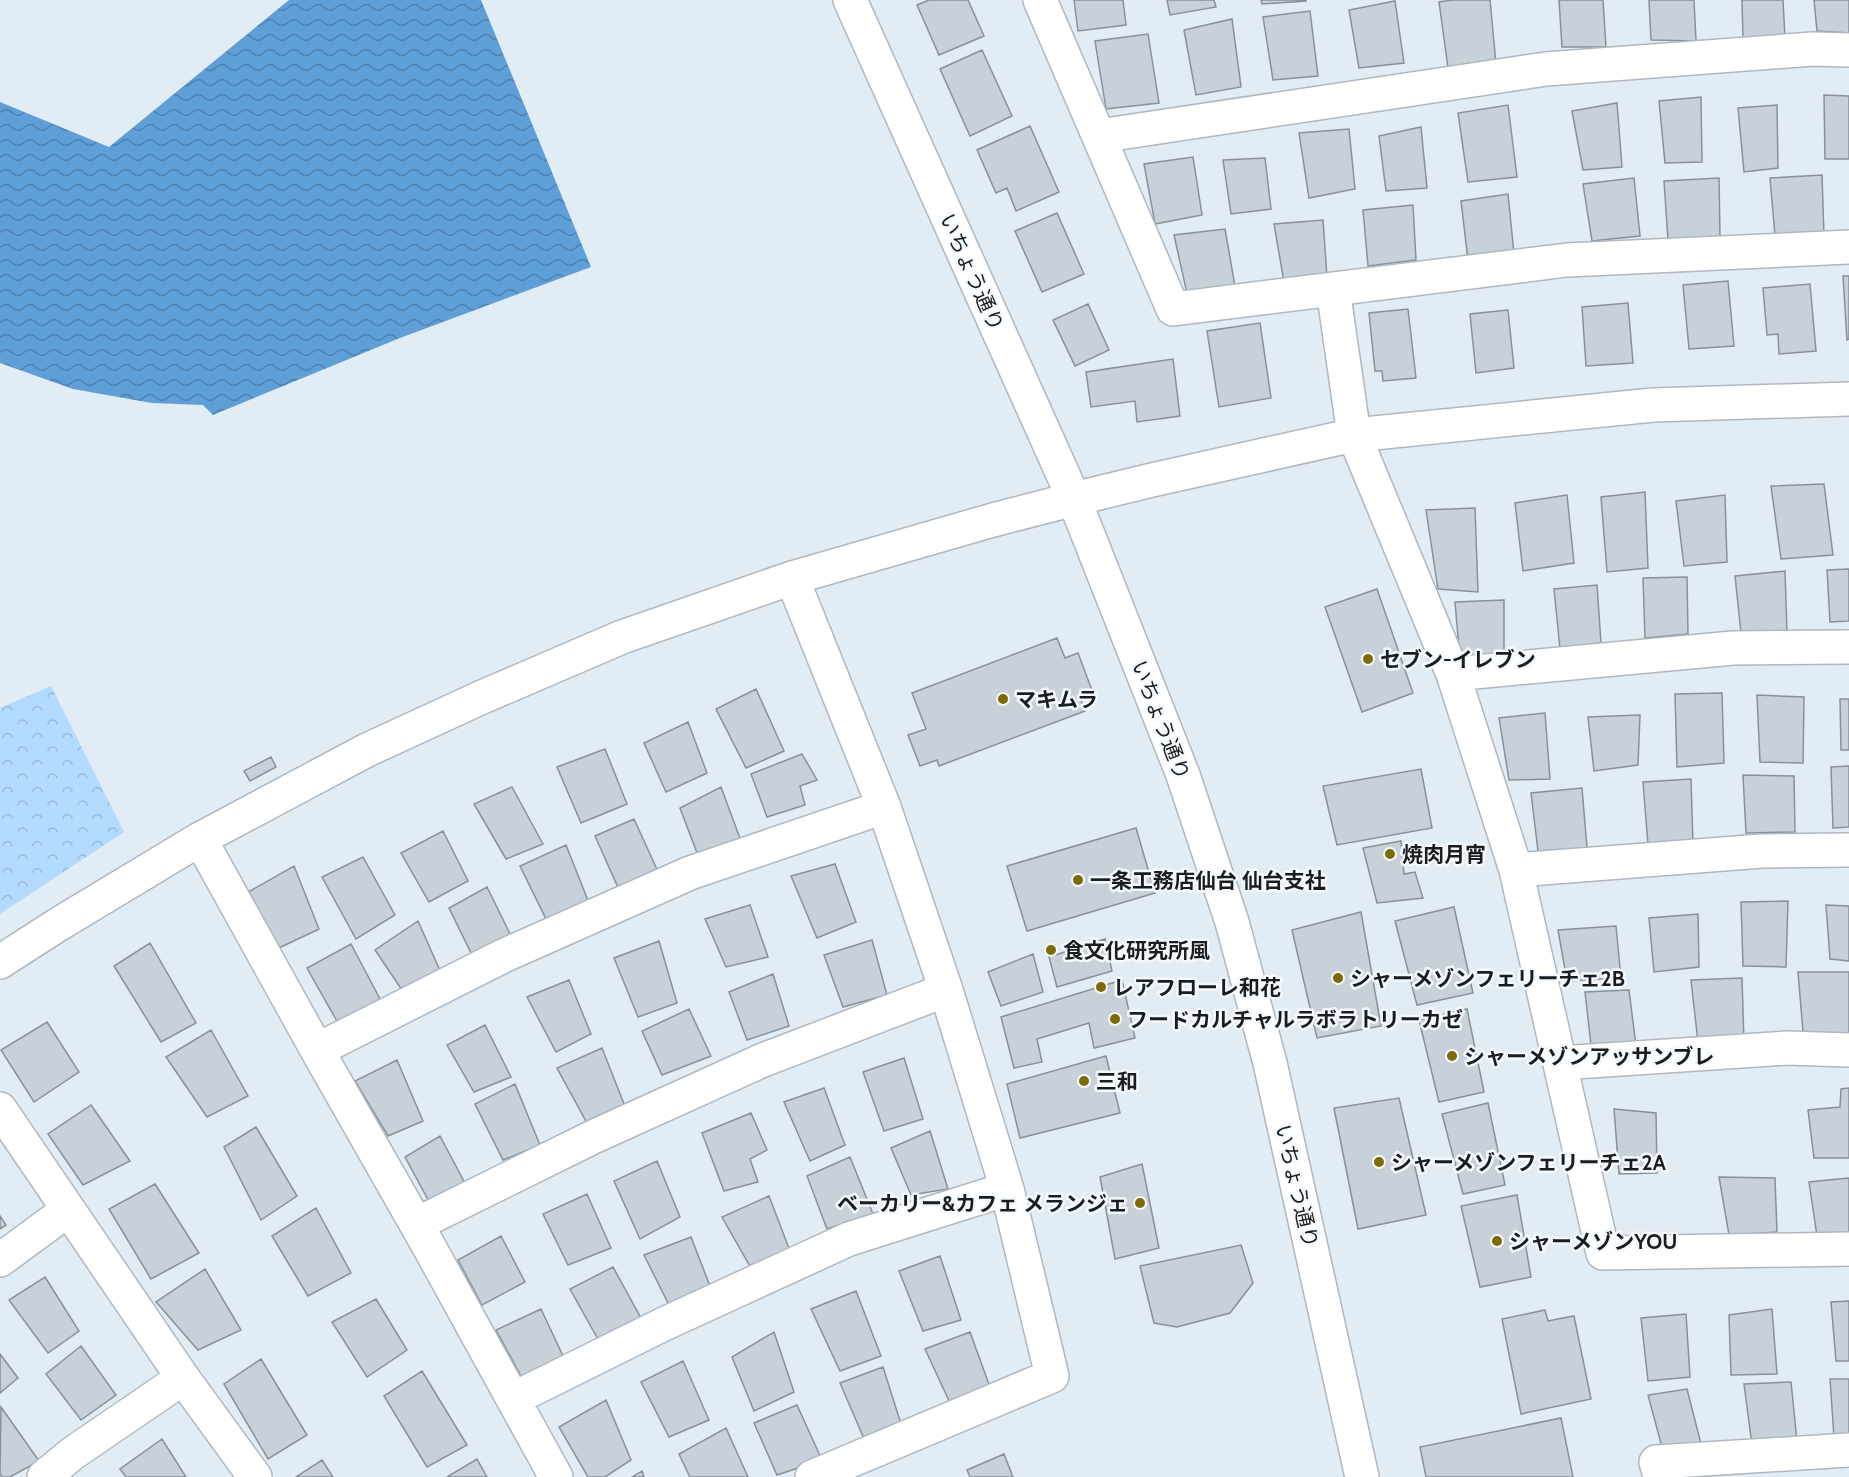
<svg xmlns="http://www.w3.org/2000/svg" width="1849" height="1477" font-family="Cabin,'Noto Sans JP',sans-serif">
	<defs>
		<pattern id="park-crowns" width="20" height="18" patternUnits="userSpaceOnUse" patternTransform="scale(1.5)"><rect width="20" height="18" fill="#b3daff"/><path d="M2 6a3 3 0 1 1 6 0M12 15a3 3 0 1 1 6 0" fill="none" stroke="#99bbda"/></pattern>
		<pattern id="water-waves" width="16" height="10" patternUnits="userSpaceOnUse" patternTransform="scale(1.5)"><rect width="16" height="10" fill="#5f9fd7"/><path d="M0 5q4-4 8 0t8 0" fill="none" stroke="#4e81ae"/></pattern>
	</defs>
	<rect width="100%" height="100%" fill="#e2ecf5"/>
	<path fill="url(#park-crowns)" d="M51,686L124,832L0,914V708Z"/>
	<path fill="url(#water-waves)" d="M289,0H481L591,267L400,338L213,415L203,405L152,403L73,389L0,363V102L109,147Z"/>
	<path fill="#c8d1da" stroke="#889199" stroke-width="1.5" d="M929,0H968L984,36L939,55L917,5Z
		M1074,0H1123L1126,25L1078,31Z
		M1167,0H1214L1216,7L1170,15Z
		M1261,0H1306V1L1262,4Z
		M1452,0H1490L1496,64L1448,68L1439,2Z
		M1559,0H1603L1606,47H1562Z
		M1649,0H1694L1696,41L1651,40Z
		M1742,0H1783L1785,39H1743Z
		M1814,0H1849V33L1817,31Z
		M1395,1L1404,63L1359,68L1349,10Z
		M1310,11L1318,76L1273,80L1263,17Z
		M1232,19L1241,87L1196,95L1184,30Z
		M1148,34L1159,103L1106,109L1095,41Z
		M982,50L1012,116L970,136L940,69Z
		M1824,95L1849,96V159H1825Z
		M1701,97L1702,162L1665,163L1659,101Z
		M1617,103L1622,167L1583,170L1572,111Z
		M1508,105L1517,177L1468,182L1458,113Z
		M1777,105L1778,168L1744,172L1738,108Z
		M1030,126L1059,192L1016,211L1007,188L996,193L977,150Z
		M1421,127L1427,188L1386,191L1379,136Z
		M1349,129L1355,189L1309,198L1299,133Z
		M1193,157L1202,215L1155,224L1144,164Z
		M1265,158L1271,209L1231,214L1223,160Z
		M1822,175L1824,236H1775L1770,178Z
		M1634,178L1640,236L1592,241L1583,184Z
		M1719,178L1720,237L1668,240L1664,181Z
		M1508,194L1514,254L1468,260L1461,201Z
		M1413,205L1416,260L1368,266L1363,210Z
		M1057,213L1084,274L1042,292L1015,231Z
		M1323,220L1327,277L1284,282L1274,224Z
		M1225,229L1236,292L1188,298L1174,235Z
		M1843,276H1849V339L1847,340Z
		M1728,281L1734,346L1689,349L1683,285Z
		M1810,284L1816,351L1779,354L1778,334L1767,335L1763,288Z
		M1628,303L1633,363L1586,366L1582,307Z
		M1088,304L1109,350L1075,366L1053,320Z
		M1408,309L1416,378L1383,381L1382,371H1375L1369,313Z
		M1508,310L1514,368L1476,373L1470,314Z
		M1260,323L1271,398L1219,407L1207,331Z
		M1173,359L1180,416L1137,422L1135,401L1091,407L1086,372Z
		M1824,484L1833,555L1781,559L1771,486Z
		M1645,492L1648,568L1607,572L1601,497Z
		M1567,495L1574,563L1523,571L1515,503Z
		M1725,495L1727,562L1684,566L1676,501Z
		M1475,508L1478,592L1438,589L1426,510Z
		M1849,569V621L1830,622L1827,570Z
		M1785,571L1787,632L1741,633L1735,576Z
		M1687,577L1688,634L1645,638L1643,578Z
		M1597,585L1601,643L1560,649L1554,589Z
		M1377,589L1413,693L1362,712L1325,607Z
		M1504,600V656L1460,660L1455,602Z
		M1057,638L1065,658L1078,653L1093,693L1080,698L1085,711L939,766L937,760L920,766L908,735L926,729L912,693Z
		M756,689L784,751L746,768L716,709Z
		M1722,693L1724,763L1677,767L1675,694Z
		M1757,695L1804,697L1803,763L1760,762Z
		M1840,699H1849V750H1841Z
		M1545,713L1550,779L1509,780L1499,718Z
		M1640,715L1638,765L1594,771L1588,717Z
		M688,722L707,773L666,792L644,743Z
		M605,749L627,804L581,823L557,767Z
		M802,754L817,780L800,786L805,805L767,817L751,774Z
		M271,757L276,767L250,781L244,771Z
		M1849,766V827L1833,828L1831,767Z
		M1421,769L1432,828L1337,845L1323,786Z
		M1743,775L1794,776L1795,832L1746,833Z
		M1691,779L1693,846L1648,845L1643,782Z
		M512,787L543,844L506,859L474,804Z
		M721,787L741,841L699,858L680,808Z
		M1582,788L1587,848L1538,851L1531,793Z
		M634,819L660,876L620,892L595,836Z
		M1136,828L1155,893L1027,931L1007,866Z
		M443,831L468,881L429,902L401,853Z
		M1401,841L1404,874L1415,872L1423,898L1377,903L1363,848Z
		M566,845L589,903L546,919L520,866Z
		M363,857L395,915L356,939L322,877Z
		M835,864L856,922L817,938L791,876Z
		M294,866L319,929L279,948L243,895Z
		M487,887L513,940L473,957L449,908Z
		M1788,901L1786,967L1743,966L1741,902Z
		M750,905L768,957L726,967L705,919Z
		M1826,905L1849,906V961L1830,959Z
		M1454,907L1473,993L1417,1005L1395,921Z
		M1361,912L1381,1026L1317,1038L1292,930Z
		M1698,914L1699,967L1654,972L1649,918Z
		M418,921L442,975L402,990L375,950Z
		M1616,926L1621,978L1567,981L1558,930Z
		M1105,939L1112,971L1057,987L1049,957Z
		M872,940L887,995L843,1007L824,955Z
		M659,941L677,1003L638,1017L614,958Z
		M150,943L196,1023L161,1042L114,966Z
		M351,944L380,999L338,1023L307,968Z
		M1033,954L1043,992L1001,1006L988,972Z
		M1798,972H1849V1036L1803,1032Z
		M773,974L789,1026L747,1040L729,992Z
		M1742,978L1744,1043L1698,1042L1691,980Z
		M569,980L591,1034L556,1052L527,997Z
		M1122,980L1135,1038L1094,1048L1089,1023L1037,1039L1042,1062L1014,1068L1001,1017Z
		M1629,990L1636,1046L1592,1054L1585,992Z
		M689,1009L711,1056L662,1075L642,1031Z
		M1467,1009L1484,1092L1439,1102L1419,1020Z
		M47,1022L79,1072L34,1102L1,1050Z
		M485,1025L511,1077L474,1092L447,1045Z
		M211,1030L248,1096L207,1117L166,1057Z
		M602,1048L626,1109L587,1123L557,1068Z
		M1106,1056L1120,1113L1020,1138L1007,1084Z
		M904,1058L923,1119L884,1131L863,1072Z
		M397,1060L423,1121L388,1136L355,1081Z
		M515,1084L540,1145L503,1160L475,1104Z
		M824,1088L845,1145L810,1161L784,1102Z
		M1849,1088V1158H1814L1808,1110L1840,1107L1841,1089Z
		M1399,1098L1426,1215L1358,1229L1334,1108Z
		M1488,1103L1505,1185L1463,1194L1442,1114Z
		M91,1105L130,1161L83,1185L48,1134Z
		M1614,1109L1656,1113L1657,1173L1619,1174Z
		M751,1113L767,1150L750,1159L758,1182L724,1191L702,1133Z
		M256,1127L297,1196L261,1220L224,1147Z
		M930,1131L948,1189L911,1195L891,1148Z
		M440,1136L467,1187L432,1207L405,1157Z
		M850,1157L873,1214L827,1229L807,1176Z
		M657,1161L680,1217L640,1239L614,1181Z
		M1142,1164L1159,1248L1115,1259L1100,1177Z
		M1719,1177L1775,1178L1777,1232L1729,1235Z
		M1849,1178V1235L1817,1236L1809,1182Z
		M155,1184L199,1253L151,1279L109,1209Z
		M587,1194L611,1248L568,1265L543,1214Z
		M1517,1195L1531,1277L1480,1287L1461,1206Z
		M769,1196L790,1251L751,1268L722,1217Z
		M316,1208L351,1273L308,1296L272,1236Z
		M0,1216L6,1225L0,1229Z
		M501,1236L525,1282L482,1305L458,1260Z
		M691,1237L710,1286L669,1305L644,1255Z
		M1241,1245L1253,1283L1230,1313L1177,1327L1154,1323L1140,1266Z
		M940,1256L961,1320L923,1331L899,1271Z
		M613,1267L642,1320L599,1341L570,1289Z
		M205,1269L241,1330L198,1350L156,1302Z
		M45,1277L79,1331L48,1353L9,1300Z
		M856,1291L881,1356L840,1371L811,1309Z
		M376,1299L407,1350L367,1377L332,1322Z
		M1849,1301V1361H1836L1831,1302Z
		M541,1309L563,1356L522,1378L496,1330Z
		M1772,1309L1777,1374L1731,1375L1729,1315Z
		M1545,1310L1548,1321L1574,1316L1591,1399L1521,1414L1502,1319Z
		M1686,1314L1690,1377L1648,1381L1641,1318Z
		M774,1332L794,1392L754,1411L732,1357Z
		M970,1332L991,1390L951,1405L925,1349Z
		M81,1346L116,1395L81,1420L46,1374Z
		M0,1354L18,1378L0,1393Z
		M261,1359L307,1435L268,1459L224,1384Z
		M683,1361L709,1420L669,1437L641,1382Z
		M883,1367L902,1427L865,1441L840,1383Z
		M422,1371L467,1445L427,1467L384,1396Z
		M1830,1379H1849V1436L1834,1437Z
		M1791,1382L1797,1441L1752,1445L1744,1384Z
		M1687,1389L1701,1444L1663,1451L1648,1395Z
		M606,1400L631,1460L605,1477H588L559,1427Z
		M797,1405L822,1460L777,1475L754,1423Z
		M1,1407L39,1461L10,1477H2L0,1474Z
		M1561,1418L1573,1477H1426L1420,1447Z
		M726,1428L748,1477H690L679,1454Z
		M162,1439L186,1477H126L120,1469Z
		M1004,1454L1013,1477H970L967,1470Z
		M477,1459L487,1477H447Z
		M322,1460L333,1477H296Z
		M642,1471L644,1477H632Z"/>
	<g fill="none" stroke-linecap="round" stroke-linejoin="round">
		<g stroke="#afb8c0" stroke-width="36">
			<path id="minor" d="M850,0L1074,499L1183,775L1232,922L1270,1063L1362,1477
				M1040,0L1173,309L1567,260L1849,247
				M1099,136L1546,69L1813,49L1849,50
				M1333,289L1354,435L1453,674L1516,870L1603,1253L1849,1249
				M792,578L884,807L946,990L1007,1189L1052,1376L812,1477
				M1453,674L1733,648L1849,647
				M200,839L317,1050L427,1243L556,1477
				M1516,870L1762,851L1849,850
				M0,962L59,924L200,839L367,750L480,698L622,637L792,578L993,520L1074,499L1152,480L1354,435L1653,405L1849,399
				M317,1050L503,956L690,873L884,807
				M1560,1063L1787,1048L1849,1050
				M0,1109L183,1378L255,1477
				M417,1224L593,1137L763,1060L946,990
				M0,1260L68,1210
				M513,1399L666,1323L849,1239L1007,1189
				M44,1477L73,1453L183,1378
				M1660,1477L1656,1462L1849,1450"/>
		</g>
		<use href="#minor" stroke="#fff" stroke-width="33"/>
	</g>
	<g fill="#7d6a01" stroke="#f3f9fe" stroke-width="2">
		<circle cx="1368" cy="659" r="6"/>
		<circle cx="1003" cy="699" r="6"/>
		<circle cx="1390" cy="854" r="6"/>
		<circle cx="1078" cy="880" r="6"/>
		<circle cx="1051" cy="950" r="6"/>
		<circle cx="1338" cy="978" r="6"/>
		<circle cx="1101" cy="987" r="6"/>
		<circle cx="1115" cy="1019" r="6"/>
		<circle cx="1452" cy="1056" r="6"/>
		<circle cx="1084" cy="1081" r="6"/>
		<circle cx="1379" cy="1162" r="6"/>
		<circle cx="1140" cy="1203" r="6"/>
		<circle cx="1497" cy="1241" r="6"/>
	</g>
	<g text-anchor="middle" dominant-baseline="central" stroke-width="5" stroke-linejoin="round" paint-order="stroke">
		<g font-size="21" fill="#191d20" stroke="#f3f9fe">
			<text transform="translate(972 272) rotate(66)">いちょう通り</text>
			<text transform="translate(1161 720) rotate(69)">いちょう通り</text>
			<text transform="translate(1297 1186) rotate(77)">いちょう通り</text>
		</g>
		<g font-size="21" font-weight="bold" fill="#191d20" stroke="#f3f9fe" text-anchor="start">
			<text x="1380" y="659">セブン-イレブン</text>
			<text x="1015" y="699">マキムラ</text>
			<text x="1402" y="854">焼肉月宵</text>
			<text x="1090" y="880">一条工務店仙台 仙台支社</text>
			<text x="1063" y="950">食文化研究所風</text>
			<text x="1350" y="978">シャーメゾンフェリーチェ2B</text>
			<text x="1113" y="987">レアフローレ和花</text>
			<text x="1127" y="1019">フードカルチャルラボラトリーカゼ</text>
			<text x="1464" y="1056">シャーメゾンアッサンブレ</text>
			<text x="1096" y="1081">三和</text>
			<text x="1391" y="1162">シャーメゾンフェリーチェ2A</text>
			<text x="1128" y="1203" text-anchor="end">ベーカリー&amp;カフェ メランジェ</text>
			<text x="1509" y="1241">シャーメゾンYOU</text>
		</g>
	</g>
</svg>
